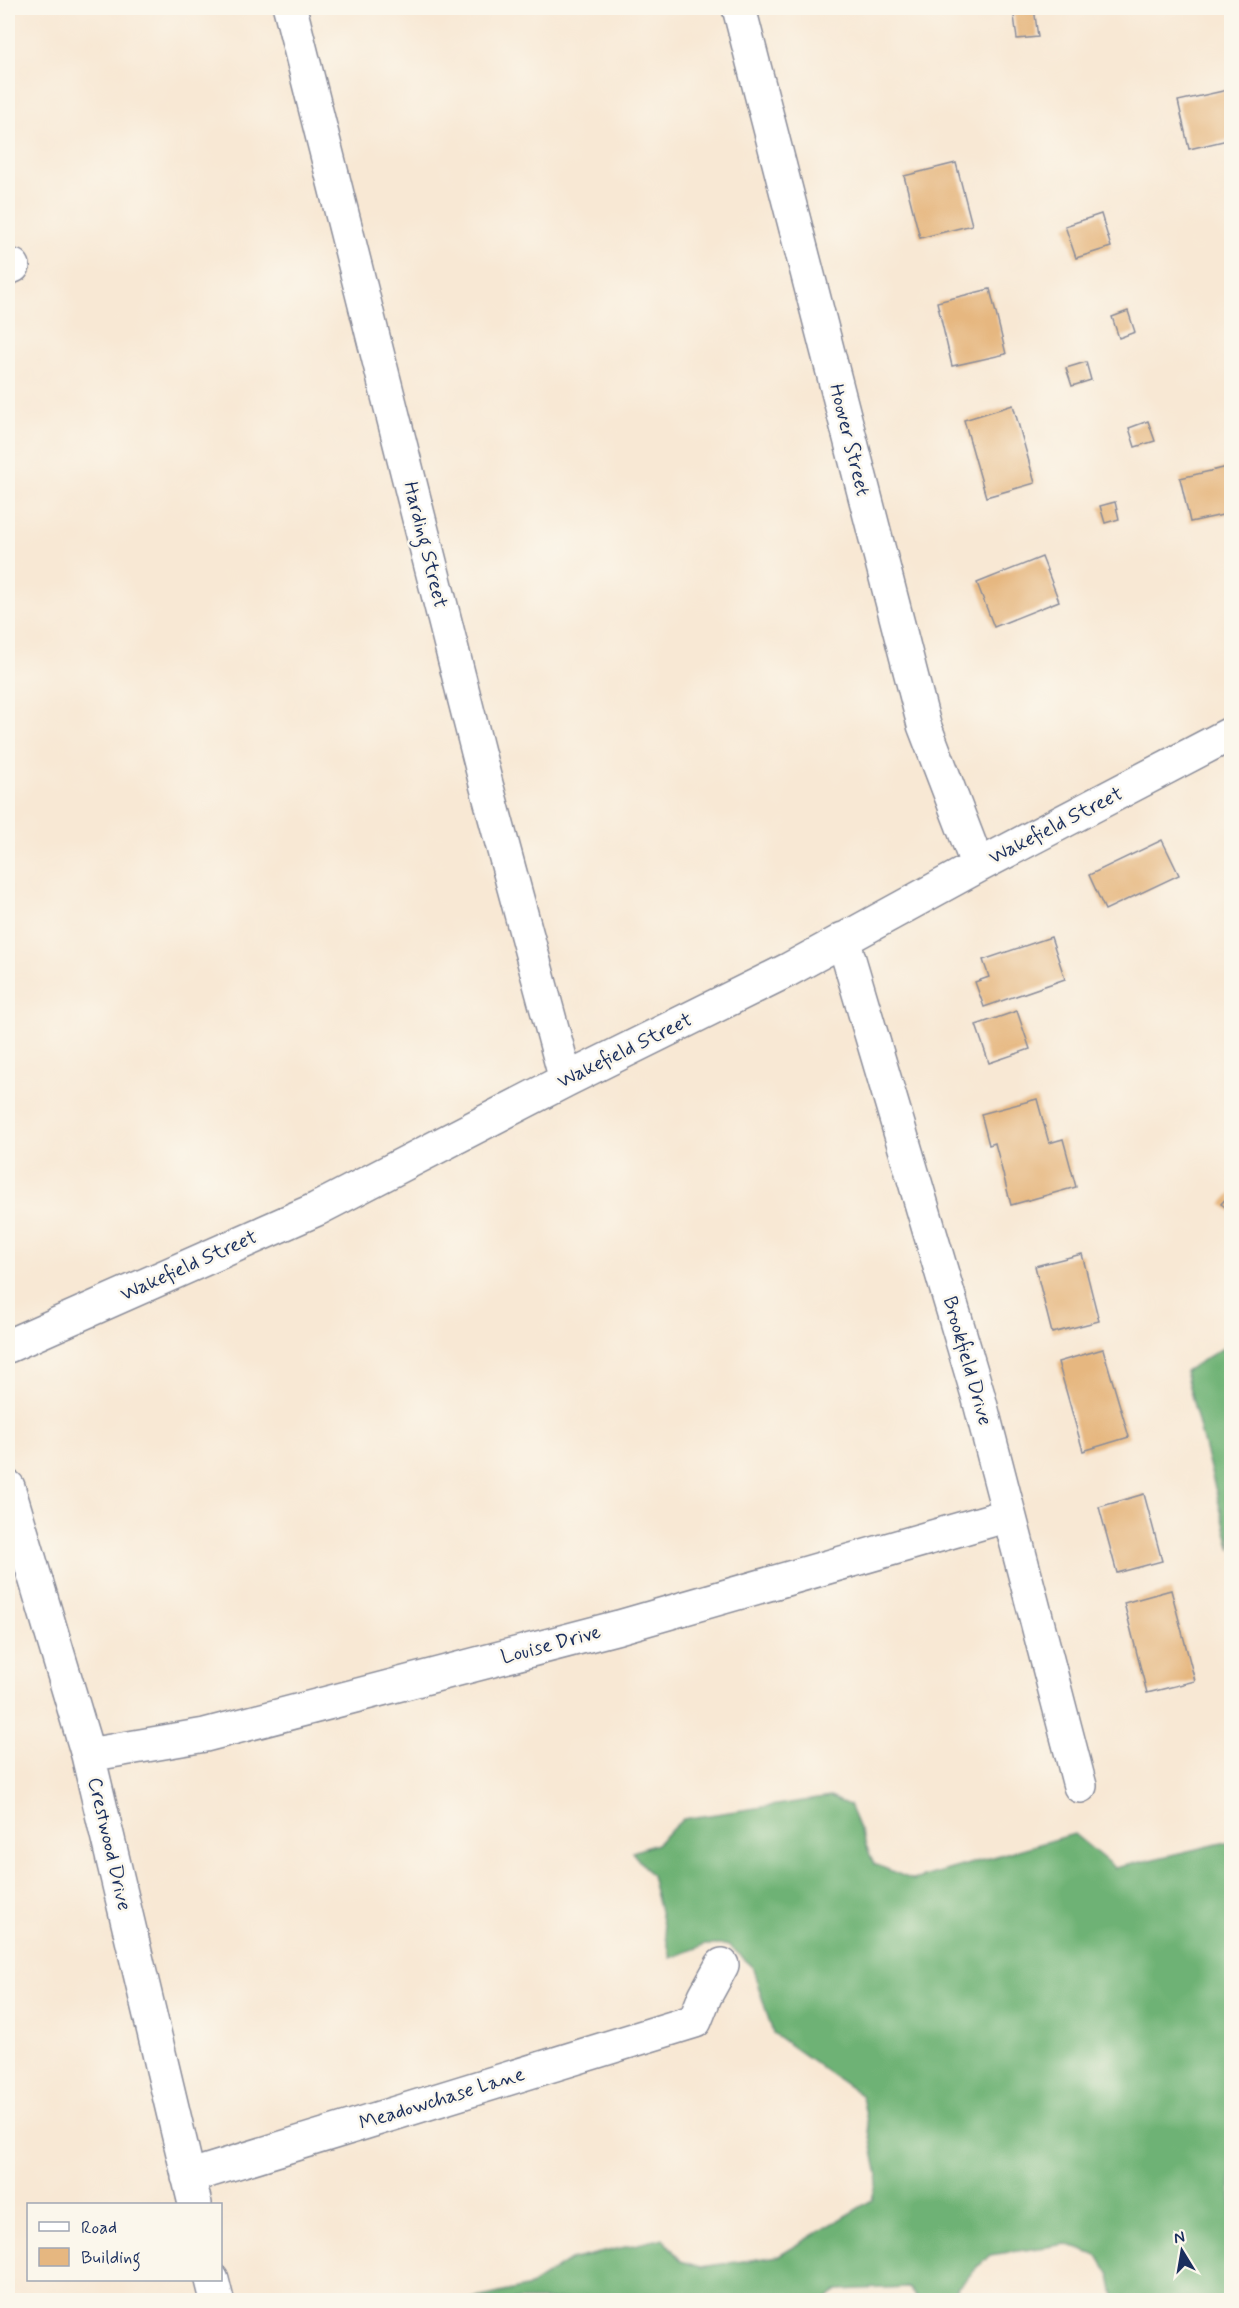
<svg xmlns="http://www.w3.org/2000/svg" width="1239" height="2308" font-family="Mynerve,sans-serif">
	<rect width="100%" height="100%" fill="#fbf7ec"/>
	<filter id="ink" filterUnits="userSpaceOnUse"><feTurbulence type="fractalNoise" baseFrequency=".0167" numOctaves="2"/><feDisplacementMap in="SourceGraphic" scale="12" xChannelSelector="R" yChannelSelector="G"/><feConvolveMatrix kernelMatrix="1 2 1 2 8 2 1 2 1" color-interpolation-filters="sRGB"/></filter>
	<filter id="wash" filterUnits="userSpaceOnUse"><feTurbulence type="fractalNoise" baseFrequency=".008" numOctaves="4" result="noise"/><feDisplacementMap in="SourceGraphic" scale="24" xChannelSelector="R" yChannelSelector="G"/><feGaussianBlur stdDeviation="1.35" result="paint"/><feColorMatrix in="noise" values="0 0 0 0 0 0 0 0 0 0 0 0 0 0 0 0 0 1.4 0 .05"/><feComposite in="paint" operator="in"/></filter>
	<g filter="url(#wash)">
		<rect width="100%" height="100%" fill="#f8e8d4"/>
		<path fill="#6eb275" stroke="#44706a" stroke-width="1.5" d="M1231,1343V1550L1185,1371Z
			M830,1797L849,1805L874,1864L913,1880L1074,1834L1115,1868L1231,1841V2300H1115L1110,2275L1099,2257L1067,2244L990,2255L957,2288L958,2300H918L908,2287L837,2290L826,2300H468L530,2286L570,2260L663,2238L681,2261L701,2267L779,2256L872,2200L878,2176L862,2096L773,2033L752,1966L729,1945H704L671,1958L651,1875L632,1852L656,1844L683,1819Z"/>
		<g id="blocks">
			<path fill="#e6b780" d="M1013,8H1034L1038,37L1017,39Z
				M1232,89V139L1189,149L1178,101Z
				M956,163L972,225L920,238L904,176Z
				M1101,214L1111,247L1076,258L1065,226Z
				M990,289L1006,354L952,366L937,302Z
				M1128,311L1135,332L1119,338L1112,317Z
				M1086,362L1091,380L1072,386L1066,368Z
				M1013,405L1035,483L986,497L964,420Z
				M1148,421L1155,441L1135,447L1129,428Z
				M1232,466V513L1190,522L1180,478Z
				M1115,502L1119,519L1105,523L1100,506Z
				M1042,557L1059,601L994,627L977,583Z
				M1162,840L1179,875L1105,910L1089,875Z
				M1051,937L1065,979L984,1007L975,982L989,977L983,960Z
				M1017,1011L1030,1049L989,1063L976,1025Z
				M1037,1099L1049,1143L1063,1139L1076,1187L1011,1205L995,1143L989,1145L981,1114Z
				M1232,1192V1212L1221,1204Z
				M1082,1254L1099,1321L1052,1333L1035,1266Z
				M1103,1349L1129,1437L1083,1451L1058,1362Z
				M1144,1494L1162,1561L1117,1573L1099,1507Z
				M1171,1590L1195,1681L1147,1693L1124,1603Z"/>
		</g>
	</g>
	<g filter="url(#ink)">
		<use href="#blocks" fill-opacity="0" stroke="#8a8c99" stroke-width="1.5"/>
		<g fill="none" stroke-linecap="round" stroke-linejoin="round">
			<g stroke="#8a8c99" stroke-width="36">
				<path id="minor" d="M290,8L486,784L566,1080
					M739,8L924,725L978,866
					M8,268L13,266
					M843,939L978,1395L1080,1786
					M8,1346L317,1209L566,1080L788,970L978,866L1232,733
					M8,1487L88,1755L195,2204
					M88,1755L205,1735L619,1627L1009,1515
					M188,2177L695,2021L705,1996L722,1965
					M212,2280L217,2300"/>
			</g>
			<use href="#minor" stroke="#fff" stroke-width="33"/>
		</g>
	</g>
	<g text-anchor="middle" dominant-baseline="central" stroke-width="5" stroke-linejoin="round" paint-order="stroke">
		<g font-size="20" fill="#1b2f5e" stroke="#fbf7ec">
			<text transform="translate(849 440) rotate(76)">Hoover Street</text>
			<text transform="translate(425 545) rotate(76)">Harding Street</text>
			<text transform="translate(1056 826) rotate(-27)">Wakefield Street</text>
			<text transform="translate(625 1051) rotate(-26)">Wakefield Street</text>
			<text transform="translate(189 1266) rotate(-24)">Wakefield Street</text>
			<text transform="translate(967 1361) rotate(74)">Brookfield Drive</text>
			<text transform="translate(551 1645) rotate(-15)">Louise Drive</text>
			<text transform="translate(109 1844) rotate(77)">Crestwood Drive</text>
			<text transform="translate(442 2099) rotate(-17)">Meadowchase Lane</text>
		</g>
	</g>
	<rect width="1239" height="2308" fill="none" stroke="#fbf7ec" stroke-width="30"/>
	<rect x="27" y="2203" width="195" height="78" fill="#fbf7ec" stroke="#a1a7b3" stroke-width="1.5"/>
	<rect x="39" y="2222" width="30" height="9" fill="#ffffff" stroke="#a1a7b3" stroke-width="1.5"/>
	<text x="81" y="2233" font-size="18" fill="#1b2f5e">Road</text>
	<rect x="39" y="2248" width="30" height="18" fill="#e6b780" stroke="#a1a7b3" stroke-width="1.5"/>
	<text x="81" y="2263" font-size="18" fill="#1b2f5e">Building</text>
	<g transform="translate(1182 2251) rotate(349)" stroke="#fbf7ec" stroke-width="4.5" paint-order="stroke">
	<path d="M0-4.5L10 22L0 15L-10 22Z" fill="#1b2f5e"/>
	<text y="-9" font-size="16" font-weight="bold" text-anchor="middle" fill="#1b2f5e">N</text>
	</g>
</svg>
